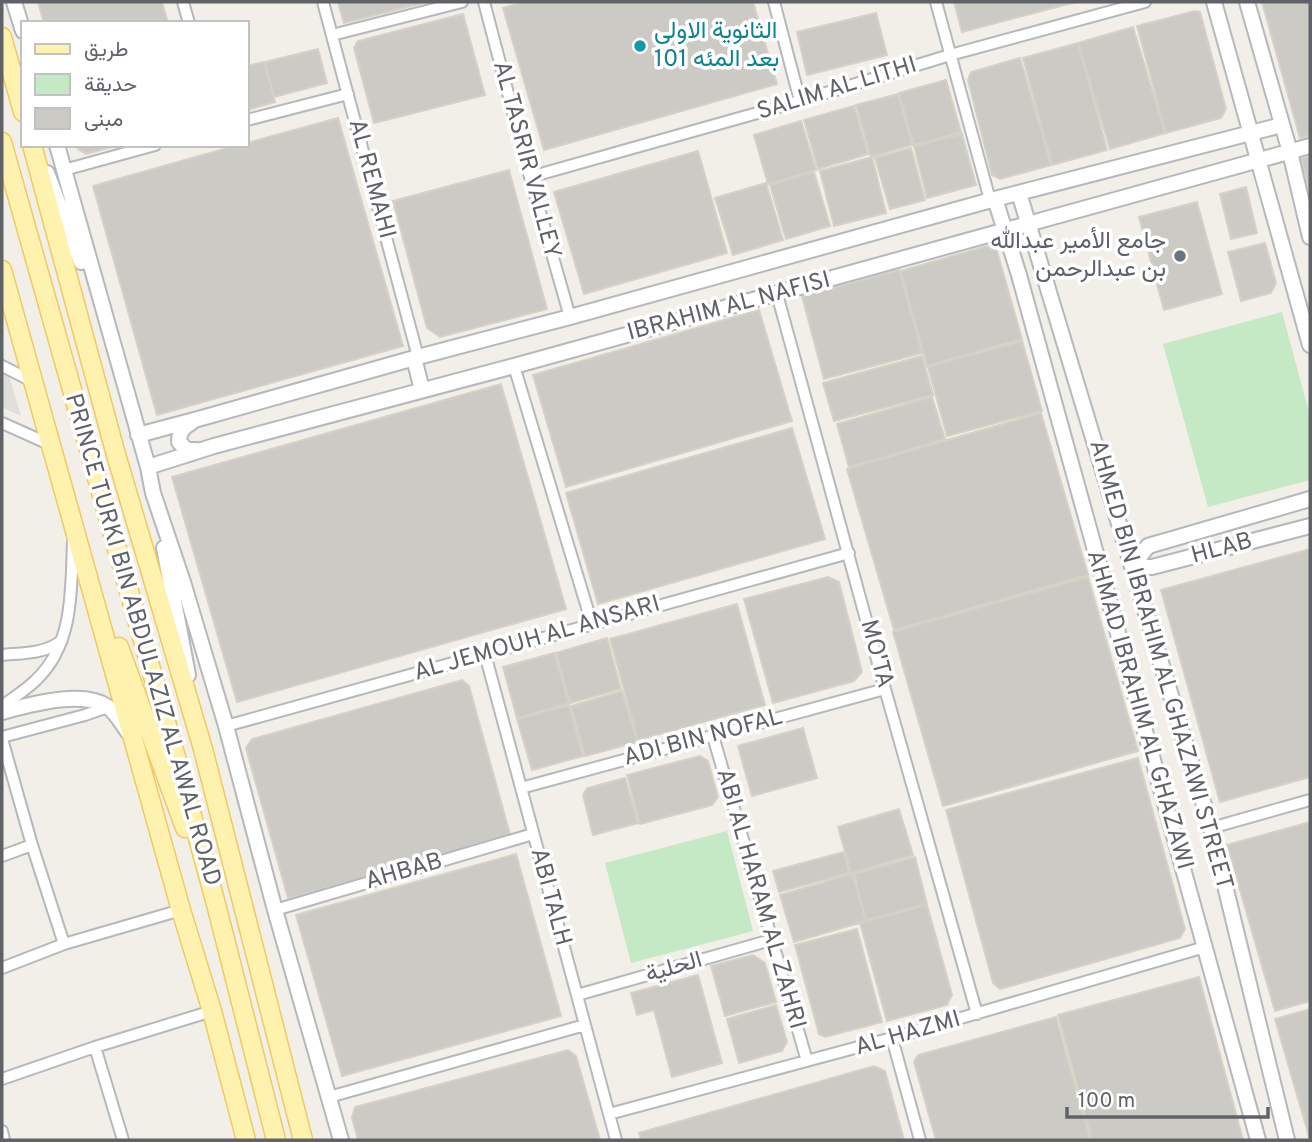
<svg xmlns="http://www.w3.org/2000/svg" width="1312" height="1142" font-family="Overpass,Vazirmatn,sans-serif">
	<rect width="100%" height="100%" fill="#f1efe8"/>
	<path fill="#e0deda" d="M2,352L21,416L2,407Z"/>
	<path fill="#c5e8c5" d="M1282,312L1310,416V480L1208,507L1163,344Z
		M727,831L753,931L631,963L605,863Z"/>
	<path fill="#cccac5" stroke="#d6d1c6" stroke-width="2" d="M38,2H162L168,23H44Z
		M338,2H427L344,23Z
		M524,2H753L777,84L544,150L503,8Z
		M954,2H1076L962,32Z
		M1262,2H1310V135L1300,138Z
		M1195,11L1200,12L1226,109L1221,118L1166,133L1137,26Z
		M876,13L887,55L807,75L797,32Z
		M463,14L485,95L374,123L354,48L358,41Z
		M1133,27L1165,133L1110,149L1078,43Z
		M1078,43L1107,150L1052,165L1023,58Z
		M318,49L327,83L274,97L265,62Z
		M1020,58L1051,165L1000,179L992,175L968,80L971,72Z
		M264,62L275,102L247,110V66Z
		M946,80L961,132L914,145L899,93Z
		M898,94L912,145L871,157L856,105Z
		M854,106L868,154L818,169L804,120Z
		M338,118L403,346L157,415L93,186L238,145H247V143Z
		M801,121L816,170L768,184L754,135Z
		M962,134L976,185L927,198L914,146Z
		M77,145H119L86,154L78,149Z
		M911,148L925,200L890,209L875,158Z
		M698,151L727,253L584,294L554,192Z
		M872,157L886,213L834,226L820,171Z
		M1310,157V191L1301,159Z
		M509,170L547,309L440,337L427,328L393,201Z
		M814,172L830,226L786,239L770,185Z
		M766,183L783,240L733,255L715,198Z
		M1246,187L1257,233L1231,239L1220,194Z
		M1197,202L1222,294L1164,310L1139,217Z
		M1265,243L1276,283L1271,293L1241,301L1228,252Z
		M987,246L997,251L1022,339L927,366L901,271Z
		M899,270L922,353L824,379L802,296Z
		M759,310L792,421L566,487L533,375Z
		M1022,341L1042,411L947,436L928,367Z
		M922,356L933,395L834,421L823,383Z
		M501,384L566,609L237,702L172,477Z
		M932,397L945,439L849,467L837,424Z
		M1041,413L1088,575L894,630L847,469Z
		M792,428L825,539L598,604L566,493Z
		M1310,549V777L1220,802L1161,590Z
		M828,577L839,582L862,672L854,681L773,703L744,599Z
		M1088,577L1138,751L943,806L893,632Z
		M737,604L765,705L638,740L610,639Z
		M607,638L621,689L570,703L556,653Z
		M554,653L569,703L517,718L503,667Z
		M462,680L469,686L511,838L288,898L246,748L252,739Z
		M622,691L637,742L585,756L571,706Z
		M569,705L583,756L532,770L517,719Z
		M803,728L817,778L752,796L738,746Z
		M700,756L708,761L718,797L712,805L640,824L627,775Z
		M1138,758L1185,929L1180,938L1000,989L993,983L946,810Z
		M625,778L638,823L593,835L583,795L587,788Z
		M899,809L913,855L851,873L838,827Z
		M1310,822V1001L1275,1011L1227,845Z
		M844,852L849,873L779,892L773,871Z
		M516,854L561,1016L342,1076L296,915Z
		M915,857L927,904L866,920L854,874Z
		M852,874L866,921L794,942L780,895Z
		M927,905L952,995L947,1005L887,1021L860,923Z
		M857,929L882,1022L825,1037L819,1034L795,945Z
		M753,955L765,963L776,1002L725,1016L711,966Z
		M698,975L722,1063L672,1077L654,1010L637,1015L631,993Z
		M1199,977L1243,1140H1092L1058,1015Z
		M776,1005L787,1042L782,1051L739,1063L727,1019Z
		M1310,1009V1140L1275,1019Z
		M1056,1017L1090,1140H936L914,1062L918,1055Z
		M568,1050L576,1056L600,1140H358L352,1118L355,1107Z
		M874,1066L885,1071L904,1140H641L639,1133Z"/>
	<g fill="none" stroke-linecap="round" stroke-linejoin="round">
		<g stroke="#b5b8bc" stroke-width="14">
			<path id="minor" d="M183,2L189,23
				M323,2L418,357
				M484,2L530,177L570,317
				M774,2L800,101
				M936,2L990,200
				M332,35L462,2
				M247,120L348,94
				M64,170L155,145
				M530,177L800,101L950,55L1145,2
				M777,294L885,689L977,1014
				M2,366L34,382
				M514,366L592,624
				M2,423L49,444
				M485,654L616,1140
				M2,655C21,653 47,654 62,640
				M2,706C13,698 26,690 36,680C74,644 71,590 73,542
				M226,726L849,553
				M713,736L807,1061
				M2,737L85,715L108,707
				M2,739L32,845L64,944
				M521,788L885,689
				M1211,828L1310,800
				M2,856L32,845
				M275,910L533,834
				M2,968L64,944L181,910
				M577,995L771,940
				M892,1038L920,1140
				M95,1047L123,1140
				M2,1079L95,1047L212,1011
				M329,1097L585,1025
				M609,1114L892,1038L1205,947
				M2,1131L4,1140"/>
		</g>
		<g stroke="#b5b8bc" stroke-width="18">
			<path id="tertiary" d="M14,2L23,31
				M1214,2L1310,345
				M1247,2L1290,152L1310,237
				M57,145L148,467L153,493L183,582L226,726L275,910L341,1140
				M47,173L81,262
				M1019,193L1211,828L1287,1140
				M995,199L1019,275L1258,1140
				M414,358L422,390
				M191,423C182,428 179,433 179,442L187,450H197
				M138,435L198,419L418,357L570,317L995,199L1282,125
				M148,467L214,446L514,366L1310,146
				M164,548L188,675
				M1132,567L1148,546L1310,499
				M1132,567H1152L1310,526
				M2,712C29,705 83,689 108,707C117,714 122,724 128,732"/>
		</g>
		<g stroke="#f2c960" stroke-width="21">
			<path id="primary" d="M2,37L23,112
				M2,142L179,768L217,908L276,1140
				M32,145L115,451L203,749L303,1140
				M2,270L181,910L212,1011L246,1140
				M119,647L185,828"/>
		</g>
		<use href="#minor" stroke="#fff" stroke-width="10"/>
		<use href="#tertiary" stroke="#fff" stroke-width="14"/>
		<use href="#primary" stroke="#fff2af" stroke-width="18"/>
	</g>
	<circle fill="#0f9aa8" stroke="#fff" stroke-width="2.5" cx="640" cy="46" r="7"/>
	<circle fill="#6b7280" stroke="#fff" stroke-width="2.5" cx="1180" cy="256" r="7"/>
	<g text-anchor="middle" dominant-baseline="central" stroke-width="7" stroke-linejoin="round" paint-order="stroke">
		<g font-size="24" fill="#0d838f" stroke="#fff" text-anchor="start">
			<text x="654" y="32">الثانوية الاولى<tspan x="654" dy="28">بعد المئه 101</tspan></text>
		</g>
		<g font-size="24" fill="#5f6368" stroke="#fff">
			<text transform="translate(837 89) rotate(-17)">SALIM AL LITHI</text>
			<text transform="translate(526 160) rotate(75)">AL TASRIR VALLEY</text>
			<text transform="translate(371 179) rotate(75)">AL REMAHI</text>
			<text transform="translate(729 307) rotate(-15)">IBRAHIM AL NAFISI</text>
			<text transform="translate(1222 549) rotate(-15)">HLAB</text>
			<text transform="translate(537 639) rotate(-16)">AL JEMOUH AL ANSARI</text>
			<text transform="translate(142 640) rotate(74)">PRINCE TURKI BIN ABDULAZIZ AL AWAL ROAD</text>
			<text transform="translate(876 654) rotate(75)">MO'TA</text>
			<text transform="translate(1160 665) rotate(74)">AHMED BIN IBRAHIM AL GHAZAWI STREET</text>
			<text transform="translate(1139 710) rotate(74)">AHMAD IBRAHIM AL GHAZAWI</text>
			<text transform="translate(703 738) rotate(-15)">ADI BIN NOFAL</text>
			<text transform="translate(404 872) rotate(-16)">AHBAB</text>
			<text transform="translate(550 897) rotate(75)">ABI TALH</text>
			<text transform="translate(760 899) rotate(74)">ABI AL HARAM AL ZAHRI</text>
			<text transform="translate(674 968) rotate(-16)">الحلية</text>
			<text transform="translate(908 1034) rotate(-16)">AL HAZMI</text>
		</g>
		<g font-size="24" fill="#5b616d" stroke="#fff" text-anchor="end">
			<text x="1166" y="242">جامع الأمير عبدالله<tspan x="1166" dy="28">بن عبدالرحمن</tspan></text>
		</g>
	</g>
	<rect width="1312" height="1142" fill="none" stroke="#5f6368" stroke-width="7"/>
	<rect x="21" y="21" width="228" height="126" fill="#ffffff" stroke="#bfc1c3" stroke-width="2"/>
	<rect x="35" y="44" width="35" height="10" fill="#fff2af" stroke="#bfc1c3" stroke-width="2"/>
	<text x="84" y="56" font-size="21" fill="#5f6368">طريق</text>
	<rect x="35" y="74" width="35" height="21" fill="#c5e8c5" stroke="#bfc1c3" stroke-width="2"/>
	<text x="84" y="91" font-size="21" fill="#5f6368">حديقة</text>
	<rect x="35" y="108" width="35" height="21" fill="#cccac5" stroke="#bfc1c3" stroke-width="2"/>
	<text x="84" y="126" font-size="21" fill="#5f6368">مبنى</text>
	<path d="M1067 1107v10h201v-10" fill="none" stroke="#5f6368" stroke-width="3.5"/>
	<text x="1078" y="1107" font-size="21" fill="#5f6368" stroke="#ffffff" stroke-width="5" paint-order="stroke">100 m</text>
</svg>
